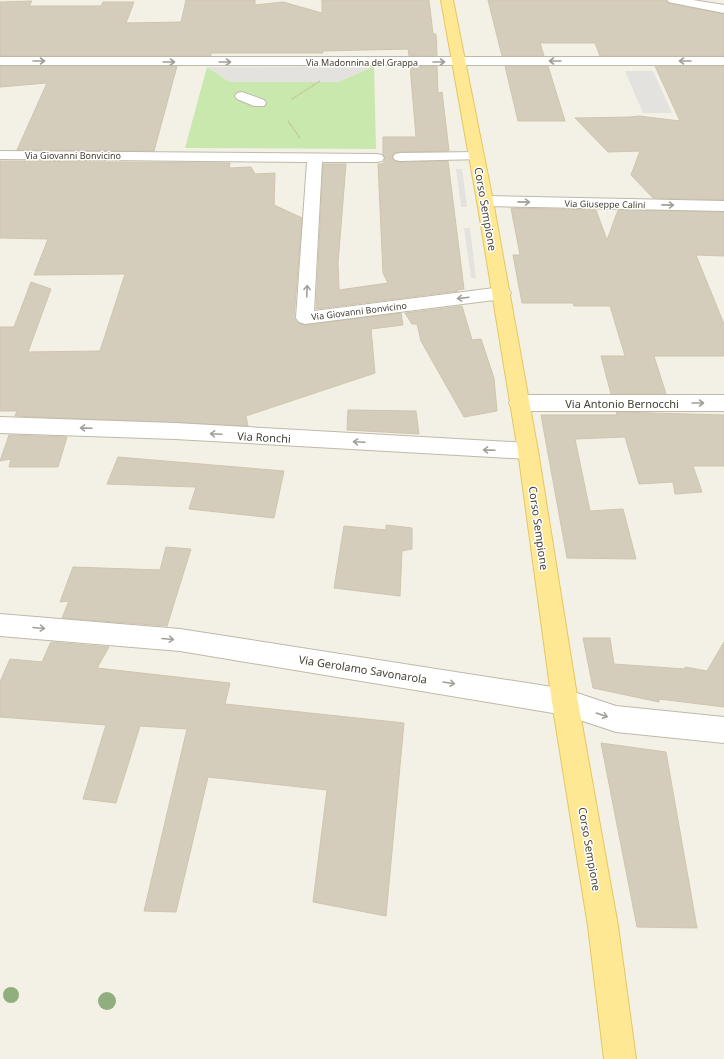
<svg xmlns="http://www.w3.org/2000/svg" width="724" height="1059" font-family="'Noto Sans',sans-serif">
	<rect width="100%" height="100%" fill="#f3f0e6"/>
	<path fill="#c9e8ae" d="M374,66L376,149L185,148L207,67L230,82H338Z"/>
	<path fill="#e4e2de" d="M374,66L338,82H230L207,67Z
		M625,71H653L672,113H643Z
		M456,169H462L467,207H461Z
		M464,228H470L476,278H471Z"/>
	<path fill="#d5cdbb" stroke="#cfc5ae" d="M186,0H255V5L283,2L322,13V0H429L433,34H436L437,56H409L408,49L322,51L323,53H211V56H0V2L32,1L29,6H101L103,2H134L126,23L181,22Z
		M488,0H666L668,3L673,4L724,14V56H600L595,43H540L544,56H502Z
		M0,66H177L154,151L17,150L47,83L0,87Z
		M410,66H437L438,93L442,92L449,151L400,152L394,153L392,158L395,161L400,162L448,161L464,289L457,290L458,291L316,309L323,164H346L338,263L339,290L388,283L383,273L378,164H383L385,159L383,154V137H416Z
		M505,66H548L565,121H518Z
		M655,66H724V200L653,198L631,175L640,151L608,152L575,118L630,117L639,116L680,121Z
		M0,161L230,163L229,168L251,167L255,174L275,173L274,205L302,218L294,318L298,323L305,325L401,313L403,325L371,329L375,373L246,416L248,426L15,416L17,411H0V327H14L31,282L51,289L28,352L100,351L125,274L34,275L48,239L0,238Z
		M511,208L596,210L607,240L618,210L724,212V256L696,255L724,324V356H654L666,394H611L601,356H625L610,306H574L573,303H522L513,255H520Z
		M462,306L472,340L481,339L494,378L497,411L464,417L421,341L417,324H412L405,313Z
		M348,410L416,411L419,434L347,430Z
		M616,412L724,415V466H693L702,492L675,494L673,482L639,484L625,437L575,439L590,511L623,509L636,559L567,558L541,415H617Z
		M9,435L67,437L58,467H9L11,459L0,461Z
		M118,457L284,471L274,518L189,509L196,487L107,484Z
		M386,525L412,528V549L402,551L400,596L334,588L344,526L386,530Z
		M166,547L191,549L167,626L62,618L69,601L60,602L73,567L160,570Z
		M583,638H610L614,664L685,669V667L707,671L724,642V707L659,699V702L593,688Z
		M51,642L109,647L97,668L230,683L225,704L404,723L386,916L313,902L327,790L208,777L176,912L144,911L187,729L140,726L116,803L83,799L106,725L0,717V682L10,659L42,662Z
		M601,743L666,752L697,928L637,927Z"/>
	<g fill="none" stroke-linecap="round" stroke-linejoin="round">
		<g stroke="#bfb9a8" stroke-width="2">
			<path id="minor" d="M667,0H693L724,5V13L673,3L669,2Z
				M0,57H724V65H0Z
				M242,92L264,100L266,103L264,106H254L237,99L235,96L237,93Z
				M0,151L377,154L382,155L384,158L382,161L377,162H322L314,311L502,287L508,289L511,293L508,297L502,299L305,324L299,322L296,318L307,162L0,159Z
				M477,152L482,153L484,156L482,159L400,161L395,160L393,157L395,154L400,153Z
				M485,196L724,201V211L485,206L479,204L477,201L479,198Z
				M519,395H724V411H519L512,408L509,403L512,398Z
				M0,417L175,423L528,443L535,445L538,451L535,457L528,459L175,439L0,433Z
				M0,614L180,629L565,689L616,706L724,717V743L616,732L565,715L180,651L0,636Z"/>
		</g>
		<g stroke="#e4c763" stroke-width="2">
			<path id="major" d="M441,0H453L493,201L538,451L578,702L618,926L636,1059H604L588,926L552,702L518,451L477,201Z"/>
		</g>
		<path stroke="#c0b69a" stroke-width="1.5" stroke-dasharray="1 1" stroke-linecap="butt" d="M292,99L320,81
			M288,121L300,138"/>
		<use href="#minor" fill="#fff" fill-rule="evenodd"/>
		<use href="#major" fill="#ffe893" fill-rule="evenodd"/>
	</g>
	<g fill="#91ae7e">
		<circle cx="11" cy="995" r="8"/>
		<circle cx="107" cy="1001" r="9"/>
	</g>
	<defs><path id="oneway-shaft" d="M-6 0H5M1.5-3L5.5 0L1.5 3" fill="none" stroke-width="1.6" stroke-linecap="round" stroke-linejoin="round"/></defs>
	<g stroke="#a2a09a">
		<use href="#oneway-shaft" transform="translate(39 61)"/>
		<use href="#oneway-shaft" transform="translate(555 61) rotate(180)"/>
		<use href="#oneway-shaft" transform="translate(685 61) rotate(180)"/>
		<use href="#oneway-shaft" transform="translate(169 62)"/>
		<use href="#oneway-shaft" transform="translate(225 62)"/>
		<use href="#oneway-shaft" transform="translate(439 62)"/>
		<use href="#oneway-shaft" transform="translate(524 202) rotate(1)"/>
		<use href="#oneway-shaft" transform="translate(668 205) rotate(1)"/>
		<use href="#oneway-shaft" transform="translate(307 291) rotate(-87)"/>
		<use href="#oneway-shaft" transform="translate(463 298) rotate(173)"/>
		<use href="#oneway-shaft" transform="translate(698 403)"/>
		<use href="#oneway-shaft" transform="translate(86 428) rotate(-178)"/>
		<use href="#oneway-shaft" transform="translate(216 434) rotate(-177)"/>
		<use href="#oneway-shaft" transform="translate(359 442) rotate(-177)"/>
		<use href="#oneway-shaft" transform="translate(489 450) rotate(-178)"/>
		<use href="#oneway-shaft" transform="translate(39 628) rotate(5)"/>
		<use href="#oneway-shaft" transform="translate(168 639) rotate(5)"/>
		<use href="#oneway-shaft" transform="translate(449 683) rotate(9)"/>
		<use href="#oneway-shaft" transform="translate(602 715) rotate(19)"/>
	</g>
	<g text-anchor="middle" dominant-baseline="central" stroke-width="3" stroke-linejoin="round" paint-order="stroke">
		<g font-size="9" fill="#464135" stroke="#fff">
			<text x="362" y="62">Via Madonnina del Grappa</text>
			<text x="73" y="155">Via Giovanni Bonvicino</text>
			<text transform="translate(605 204) rotate(1)">Via Giuseppe Calini</text>
			<text transform="translate(359 311) rotate(-7)">Via Giovanni Bonvicino</text>
		</g>
		<g font-size="11" fill="#464135" stroke="#fff">
			<text transform="translate(486 209) rotate(80)">Corso Sempione</text>
			<text x="622" y="403">Via Antonio Bernocchi</text>
			<text transform="translate(264 437) rotate(3)">Via Ronchi</text>
			<text transform="translate(539 528) rotate(82)">Corso Sempione</text>
			<text transform="translate(363 669) rotate(9)">Via Gerolamo Savonarola</text>
			<text transform="translate(590 849) rotate(80)">Corso Sempione</text>
		</g>
	</g>
</svg>
